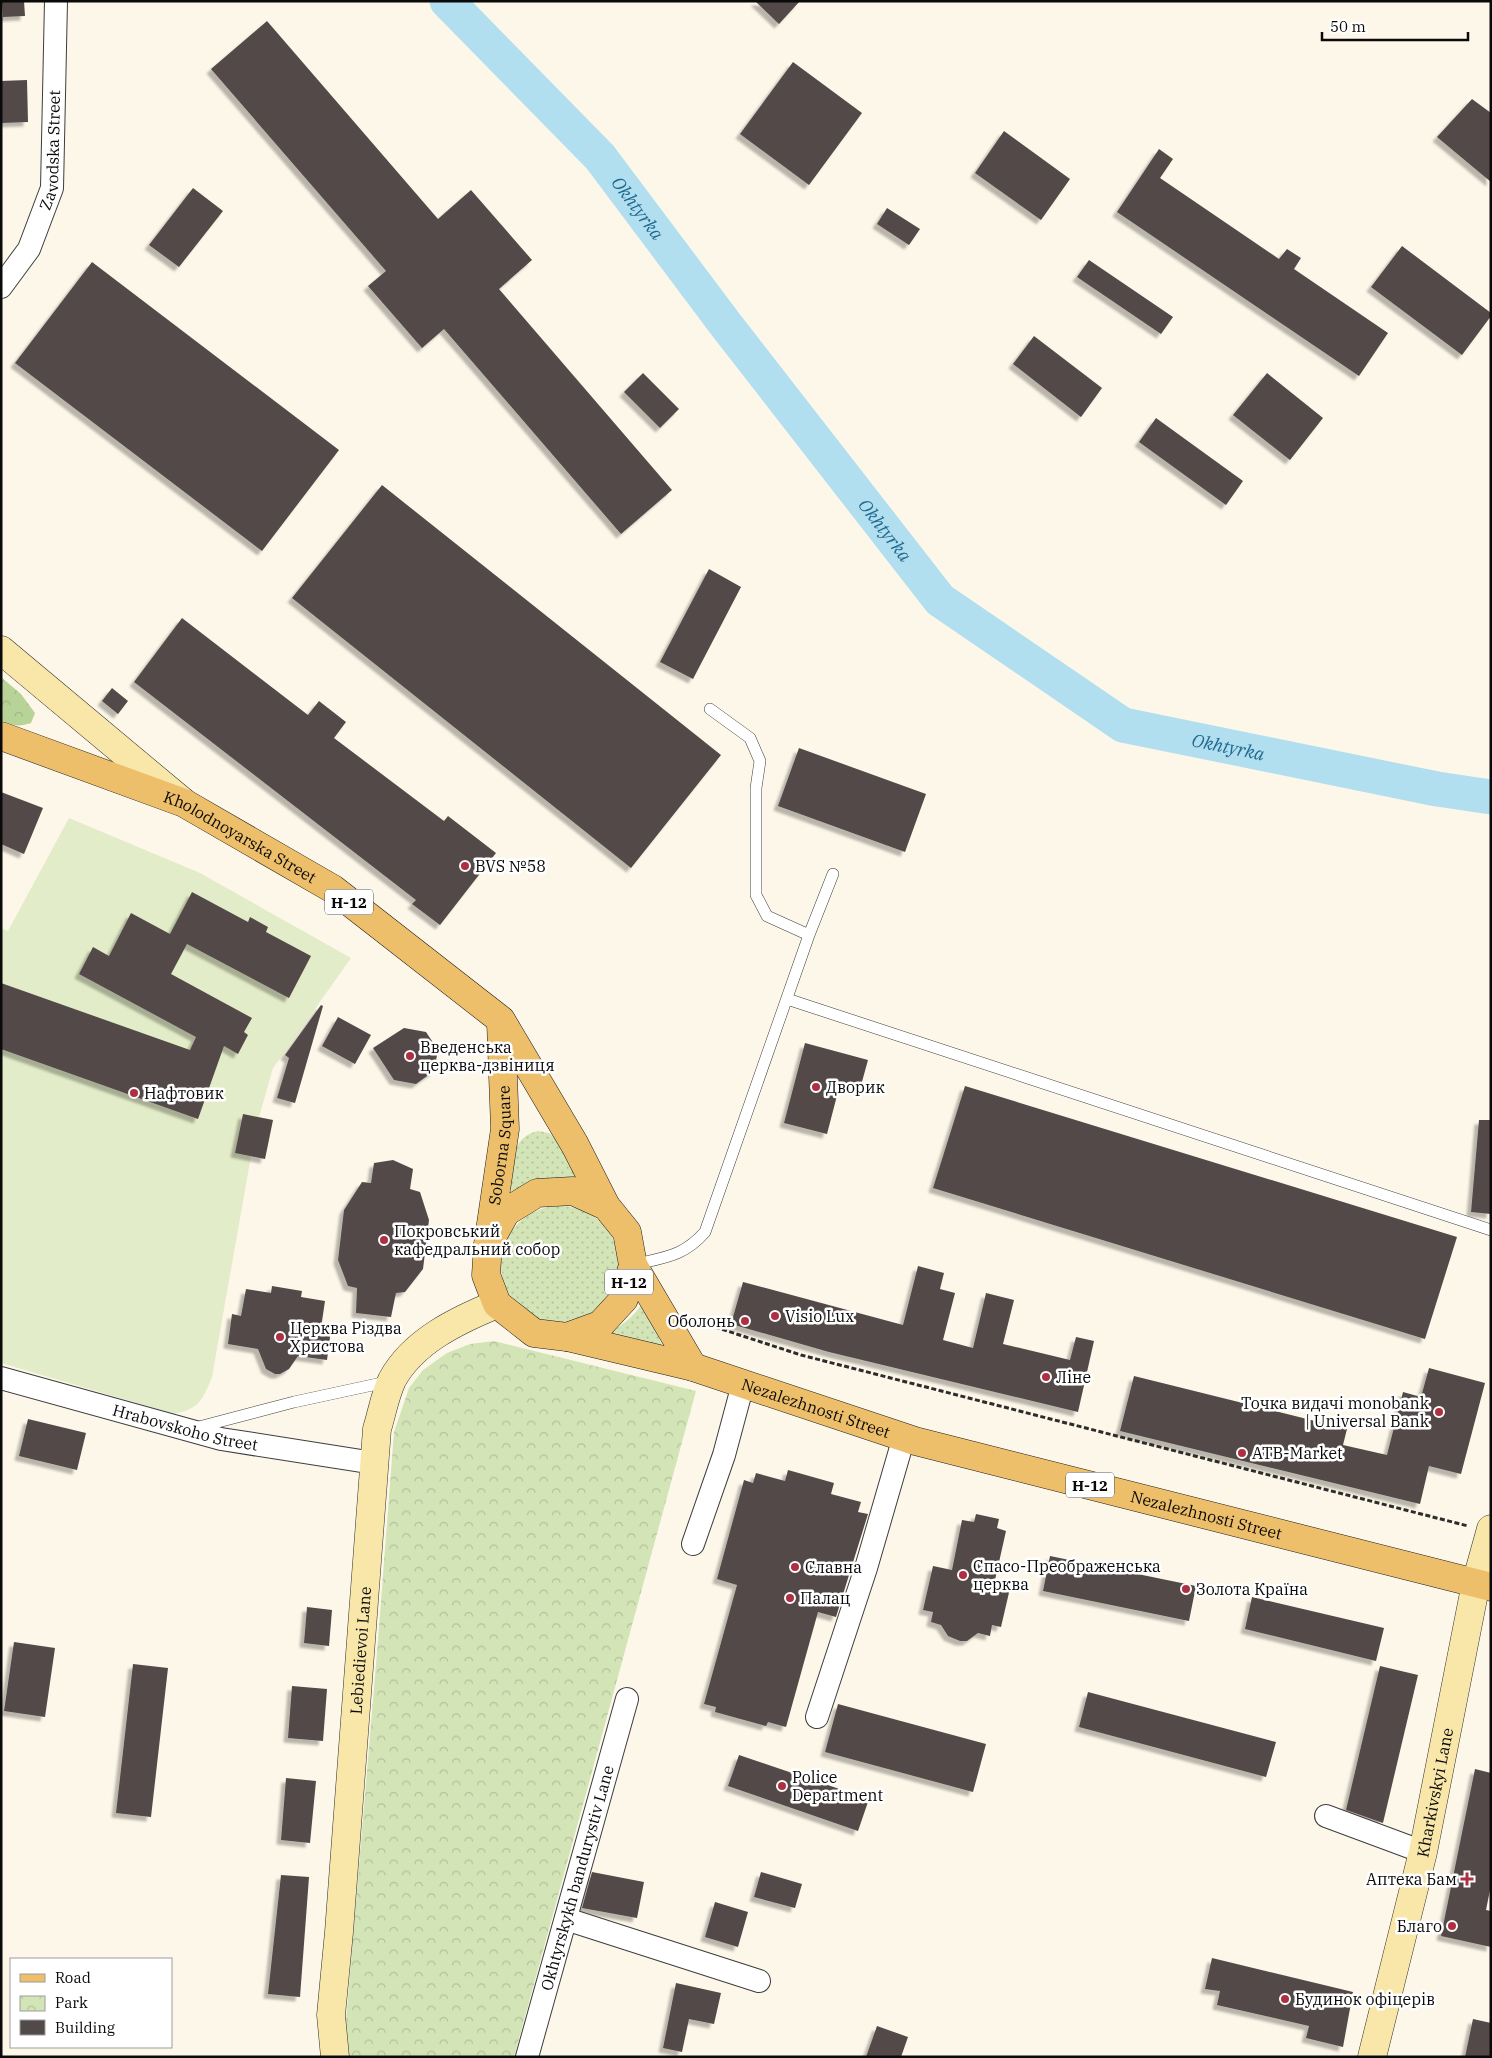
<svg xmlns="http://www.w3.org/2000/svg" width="1492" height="2058" font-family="'IBM Plex Serif',serif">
	<defs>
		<pattern id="grass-dots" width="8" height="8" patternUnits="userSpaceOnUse" patternTransform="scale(1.25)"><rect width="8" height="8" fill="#d3e4b7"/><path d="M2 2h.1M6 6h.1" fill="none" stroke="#b4c29c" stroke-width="1.8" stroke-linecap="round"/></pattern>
		<pattern id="forest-crowns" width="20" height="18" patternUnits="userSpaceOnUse" patternTransform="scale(1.25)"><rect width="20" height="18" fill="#b8d397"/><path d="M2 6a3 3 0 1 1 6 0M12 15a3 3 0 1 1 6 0" fill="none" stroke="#9db481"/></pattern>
		<pattern id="park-crowns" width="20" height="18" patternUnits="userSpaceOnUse" patternTransform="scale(1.25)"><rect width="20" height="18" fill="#d3e4b7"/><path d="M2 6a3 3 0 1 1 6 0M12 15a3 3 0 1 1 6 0" fill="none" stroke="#b4c29c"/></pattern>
		<filter id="shadow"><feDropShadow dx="-4.5" dy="4.5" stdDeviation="1" flood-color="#0004"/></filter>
	</defs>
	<rect width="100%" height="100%" fill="#fdf7e9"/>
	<path fill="url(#grass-dots)" d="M538,1131L549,1133L559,1142L581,1178L514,1192L510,1189L509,1184C514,1161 511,1137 538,1131Z
		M501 1265a59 59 0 1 1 118 0a59 59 0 1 1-118 0Z
		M644,1301L665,1353L604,1336C621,1326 633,1318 644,1301Z"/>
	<path fill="url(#forest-crowns)" d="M1,677L21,694L35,713L31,723C19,727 12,726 1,720Z"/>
	<path fill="url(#park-crowns)" d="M494,1341L696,1391L514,2057H343L378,1640L394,1432L409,1388L423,1370L447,1353L470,1344Z"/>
	<path fill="#e3ecc8" d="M69,818L200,873L351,958L273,1068L259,1117L273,1120L265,1159L251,1156L212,1377C202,1401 200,1408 174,1414L1,1363V928L8,931Z"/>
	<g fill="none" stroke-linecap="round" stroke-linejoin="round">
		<path stroke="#b2dff0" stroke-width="35" id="s1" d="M447,1L600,157L726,325L940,600L1123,725L1437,789L1491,797"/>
	</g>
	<path fill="#524a48" filter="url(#shadow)" d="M2,1H24L25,16L3,17Z
		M755,1H800L779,24Z
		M267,21L438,219L471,190L532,260L499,289L672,490L621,534L444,329L422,348L368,286L386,271L211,69Z
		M793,62L862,113L809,185L740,134Z
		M27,80L28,122L1,123V81Z
		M1472,99L1491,113V182L1437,137Z
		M1004,131L1070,179L1041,220L975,173Z
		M1159,149L1173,159L1160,178L1279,259L1287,249L1301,258L1294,269L1388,333L1359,376L1117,212Z
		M193,188L223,211L179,267L149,245Z
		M887,208L920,229L909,245L877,224Z
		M1402,246L1491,313V316L1462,355L1371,287Z
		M1089,260L1173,317L1161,334L1077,277Z
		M92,262L339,450L262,551L15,363Z
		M1034,336L1102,388L1081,417L1013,364Z
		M643,373L679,409L660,428L624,392Z
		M1267,373L1323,418L1290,460L1233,415Z
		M1156,418L1243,481L1226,505L1139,442Z
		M382,485L721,755L631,868L292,598Z
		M709,569L741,587L693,679L660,662Z
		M182,618L308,715L319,701L346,722L334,738L444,821L448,816L496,853L440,925L412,904L416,900L134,682Z
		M112,688L128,701L118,714L102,701Z
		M799,748L926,794L905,852L778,806Z
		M1,792L43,808L24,854L1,844Z
		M192,892L248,922L250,917L268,927L266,932L311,956L289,998L187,944L171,974L252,1018L244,1032L248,1035L238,1054L224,1046L198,1119L1,1049V983L190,1050L196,1037L79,974L93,947L109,956L131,913L170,934Z
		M321,1005L323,1006L295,1103L277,1098L289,1058L285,1055Z
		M338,1017L371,1035L355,1064L322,1046Z
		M404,1028L426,1032L438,1050L434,1071L416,1084L394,1080L373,1048Z
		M805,1043L868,1060L860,1089L840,1084L827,1134L784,1123Z
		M965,1086L1457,1237L1425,1339L933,1188Z
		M243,1114L273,1120L265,1159L235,1153Z
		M1479,1120H1491V1214L1471,1212Z
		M393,1160L413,1169L410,1189L420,1192L429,1220L423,1269L405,1292L396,1293L391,1317L356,1313L357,1288L348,1286L338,1260L344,1210L362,1182L371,1183L374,1163Z
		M918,1266L944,1273L940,1289L955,1293L943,1340L973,1348L986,1293L1014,1300L1003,1344L1070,1360L1076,1337L1094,1341L1078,1412L829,1352L731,1324L743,1282L903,1325Z
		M272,1286L302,1291L301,1297L325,1301L321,1328L331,1330L327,1360L298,1356L289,1369L280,1374H275L266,1369L258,1349L228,1344L232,1314L241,1316L246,1289L271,1293Z
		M1429,1368L1485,1383L1461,1474L1429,1466L1420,1504L1120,1431L1134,1376L1347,1429L1343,1445L1387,1455L1403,1392L1421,1397Z
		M28,1419L86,1433L77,1470L19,1456Z
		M788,1470L834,1483L831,1494L861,1502L858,1512L868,1514L836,1617L818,1612L786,1727L768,1722L766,1726L715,1712L716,1707L704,1704L737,1585L717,1579L744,1480L753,1483L756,1473L785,1481Z
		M976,1514L999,1519L997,1528L1006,1531L995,1580L1011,1584L1001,1627L992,1625L990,1636L978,1633L967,1641H960L948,1636L941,1625L931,1622L933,1612L923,1610L933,1566L952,1570L962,1520L974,1522Z
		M1050,1556L1196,1586L1189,1621L1043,1591Z
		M1252,1597L1384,1628L1376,1661L1245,1629Z
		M307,1607L332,1610L329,1646L304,1643Z
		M14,1642L55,1648L45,1717L4,1711Z
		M133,1664L168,1668L151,1817L116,1813Z
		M1380,1666L1418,1675L1383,1823L1346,1810Z
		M292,1686L327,1689L323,1741L288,1738Z
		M1088,1692L1276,1742L1266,1777L1079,1727Z
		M838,1704L986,1744L973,1792L825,1752Z
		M739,1755L869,1799L858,1831L728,1786Z
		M1475,1769L1491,1773V1885L1486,1910L1491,1911V1947L1441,1936Z
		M286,1778L316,1781L310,1843L281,1840Z
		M592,1872L644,1882L637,1918L582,1908Z
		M761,1872L802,1884L795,1908L754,1897Z
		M281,1875L309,1877L300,1997L268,1994Z
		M715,1902L748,1912L738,1947L705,1937Z
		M1212,1958L1353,1992L1343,2047L1306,2038L1309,2026L1217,2005L1220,1991L1205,1989Z
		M676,1983L721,1993L714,2024L689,2019L682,2052L663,2048Z
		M1473,2019L1491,2023V2057H1465Z
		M877,2026L908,2037L901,2057H866Z"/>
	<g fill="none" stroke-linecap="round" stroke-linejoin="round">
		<g stroke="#3d3d3d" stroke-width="12">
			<path id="lane" d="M710,709L750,738L760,761L756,788V895L767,916L809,935
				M787,999L1491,1230
				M633,1265C664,1257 683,1257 705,1232L809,935L833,874
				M195,1428L294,1402L391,1381"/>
		</g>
		<g stroke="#3d3d3d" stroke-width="24">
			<g id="street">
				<path id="s2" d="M1,287L29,249L52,188L56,1"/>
				<path id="s3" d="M1,1378L221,1439L374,1463"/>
				<path d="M693,1544L724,1455L743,1384"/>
				<path d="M817,1717L866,1568L904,1437"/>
				<path d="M1326,1816L1423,1852"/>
				<path d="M566,1919L759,1981"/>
				<path id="s4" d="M527,2057L627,1699"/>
			</g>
		</g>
		<g stroke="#2c2c2c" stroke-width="29">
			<g id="secondary">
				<path d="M1,650L183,802"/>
				<path id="s5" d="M335,2057L331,2015L339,1932L377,1429C382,1413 385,1395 392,1380C413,1341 458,1320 497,1304"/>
				<path id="s6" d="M1372,2057L1423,1852L1476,1583L1491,1529"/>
			</g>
		</g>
		<g stroke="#1b1b1b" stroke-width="29">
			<g id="primary">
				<path id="s7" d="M1,736L184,803L333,889L501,1020L575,1145L606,1206"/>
				<path id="s8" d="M488,1244L506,1212L537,1193L573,1191L606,1206L627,1232L633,1265L624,1299L600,1325L567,1337L534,1333L497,1304L486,1275L488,1244L505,1129L501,1023"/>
				<path d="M633,1265L693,1367"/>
				<path id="s9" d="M567,1337L693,1367L915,1441L1491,1587"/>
			</g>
		</g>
		<path stroke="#2c2c2c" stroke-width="3" stroke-dasharray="5 2.5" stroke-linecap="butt" d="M715,1327L801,1355L1468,1526"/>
		<use href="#lane" stroke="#fff" stroke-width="11"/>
		<use href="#street" stroke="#fff" stroke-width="22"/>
		<use href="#secondary" stroke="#f8e7a9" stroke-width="28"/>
		<use href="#primary" stroke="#edbf6a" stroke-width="28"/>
	</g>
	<g fill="#ad2f42" stroke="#fff" stroke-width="2">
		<circle cx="465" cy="866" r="5"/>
		<circle cx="410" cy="1056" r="5"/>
		<circle cx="816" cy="1087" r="5"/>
		<circle cx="134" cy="1093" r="5"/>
		<circle cx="384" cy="1240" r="5"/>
		<circle cx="775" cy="1316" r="5"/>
		<circle cx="745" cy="1321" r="5"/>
		<circle cx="280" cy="1337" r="5"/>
		<circle cx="1046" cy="1377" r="5"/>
		<circle cx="1439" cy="1412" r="5"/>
		<circle cx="1242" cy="1453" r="5"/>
		<circle cx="795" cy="1567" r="5"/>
		<circle cx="963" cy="1575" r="5"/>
		<circle cx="1186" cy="1589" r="5"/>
		<circle cx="790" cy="1598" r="5"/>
		<circle cx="782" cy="1786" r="5"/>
		<path d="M1464.5 1871.5h5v5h5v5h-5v5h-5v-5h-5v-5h5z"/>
		<circle cx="1452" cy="1926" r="5"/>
		<circle cx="1285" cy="1999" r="5"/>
	</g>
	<g text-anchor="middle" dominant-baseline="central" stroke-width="5" stroke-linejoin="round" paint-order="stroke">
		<g fill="#fff" stroke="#545454" stroke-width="1">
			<rect x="325" y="889.5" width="48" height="25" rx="4"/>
			<rect x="605" y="1269.5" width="48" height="25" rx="4"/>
			<rect x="1066" y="1472.5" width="48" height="25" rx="4"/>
		</g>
		<g font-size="15" font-weight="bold" fill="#0a0a0a">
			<text x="349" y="902">Н-12</text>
			<text x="629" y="1282">Н-12</text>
			<text x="1090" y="1485">Н-12</text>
		</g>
		<g font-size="16" fill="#0a0a0a" stroke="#fff">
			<text stroke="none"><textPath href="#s2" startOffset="150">Zavodska Street</textPath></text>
			<text stroke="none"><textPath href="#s7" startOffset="260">Kholodnoyarska Street</textPath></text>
			<text stroke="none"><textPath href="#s8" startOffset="560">Soborna Square</textPath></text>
			<text stroke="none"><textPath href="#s9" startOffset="259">Nezalezhnosti Street</textPath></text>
			<text stroke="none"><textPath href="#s3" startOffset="191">Hrabovskoho Street</textPath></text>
			<text stroke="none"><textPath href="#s9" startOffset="664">Nezalezhnosti Street</textPath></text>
			<text stroke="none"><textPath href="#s5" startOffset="408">Lebiedievoi Lane</textPath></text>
			<text stroke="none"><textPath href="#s6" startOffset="272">Kharkivskyi Lane</textPath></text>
			<text stroke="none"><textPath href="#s4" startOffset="186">Okhtyrskykh bandurystiv Lane</textPath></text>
		</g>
		<g font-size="16" fill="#0a0a0a" stroke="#fff" text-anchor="start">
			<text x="475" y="866">BVS №58</text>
			<text x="420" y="1047">Введенська<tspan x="420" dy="18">церква-дзвіниця</tspan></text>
			<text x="826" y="1087">Дворик</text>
			<text x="144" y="1093">Нафтовик</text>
			<text x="394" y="1231">Покровський<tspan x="394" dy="18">кафедральний собор</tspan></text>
			<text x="785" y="1316">Visio Lux</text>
			<text x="735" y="1321" text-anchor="end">Оболонь</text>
			<text x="290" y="1328">Церква Різдва<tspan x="290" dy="18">Христова</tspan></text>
			<text x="1056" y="1377">Ліне</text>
			<text x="1429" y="1403" text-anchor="end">Точка видачі monobank<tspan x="1429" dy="18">| Universal Bank</tspan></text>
			<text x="1252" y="1453">ATB-Market</text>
			<text x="973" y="1566">Спасо-Преображенська<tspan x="973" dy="18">церква</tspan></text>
			<text x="805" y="1567">Славна</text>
			<text x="1196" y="1589">Золота Країна</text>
			<text x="800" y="1598">Палац</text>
			<text x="792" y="1777">Police<tspan x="792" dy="18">Department</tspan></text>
			<text x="1457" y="1879" text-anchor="end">Аптека Бам</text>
			<text x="1442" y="1926" text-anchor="end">Благо</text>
			<text x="1295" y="1999">Будинок офіцерів</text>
		</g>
		<g font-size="18" font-style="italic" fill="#206a90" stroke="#fff">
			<text stroke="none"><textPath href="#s1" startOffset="282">Okhtyrka</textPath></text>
			<text stroke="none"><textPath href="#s1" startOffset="688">Okhtyrka</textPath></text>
			<text stroke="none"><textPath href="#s1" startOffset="1106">Okhtyrka</textPath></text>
		</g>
	</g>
	<rect width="1492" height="2058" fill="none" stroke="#0a0a0a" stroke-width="5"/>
	<rect x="10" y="1958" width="162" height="90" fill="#ffffff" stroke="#9d9d9d"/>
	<rect x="20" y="1974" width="25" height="8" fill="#edbf6a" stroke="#9d9d9d"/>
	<text x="55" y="1983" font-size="15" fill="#0a0a0a">Road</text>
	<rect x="20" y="1996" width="25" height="15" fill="url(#park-crowns)" stroke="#9d9d9d"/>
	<text x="55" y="2008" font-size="15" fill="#0a0a0a">Park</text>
	<rect x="20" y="2020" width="25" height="15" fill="#524a48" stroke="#9d9d9d"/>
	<text x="55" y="2033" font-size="15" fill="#0a0a0a">Building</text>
	<path d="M1322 32v8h146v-8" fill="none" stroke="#0a0a0a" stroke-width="2.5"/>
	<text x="1330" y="32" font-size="15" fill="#0a0a0a" stroke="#ffffff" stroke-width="4" paint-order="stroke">50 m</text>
</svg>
